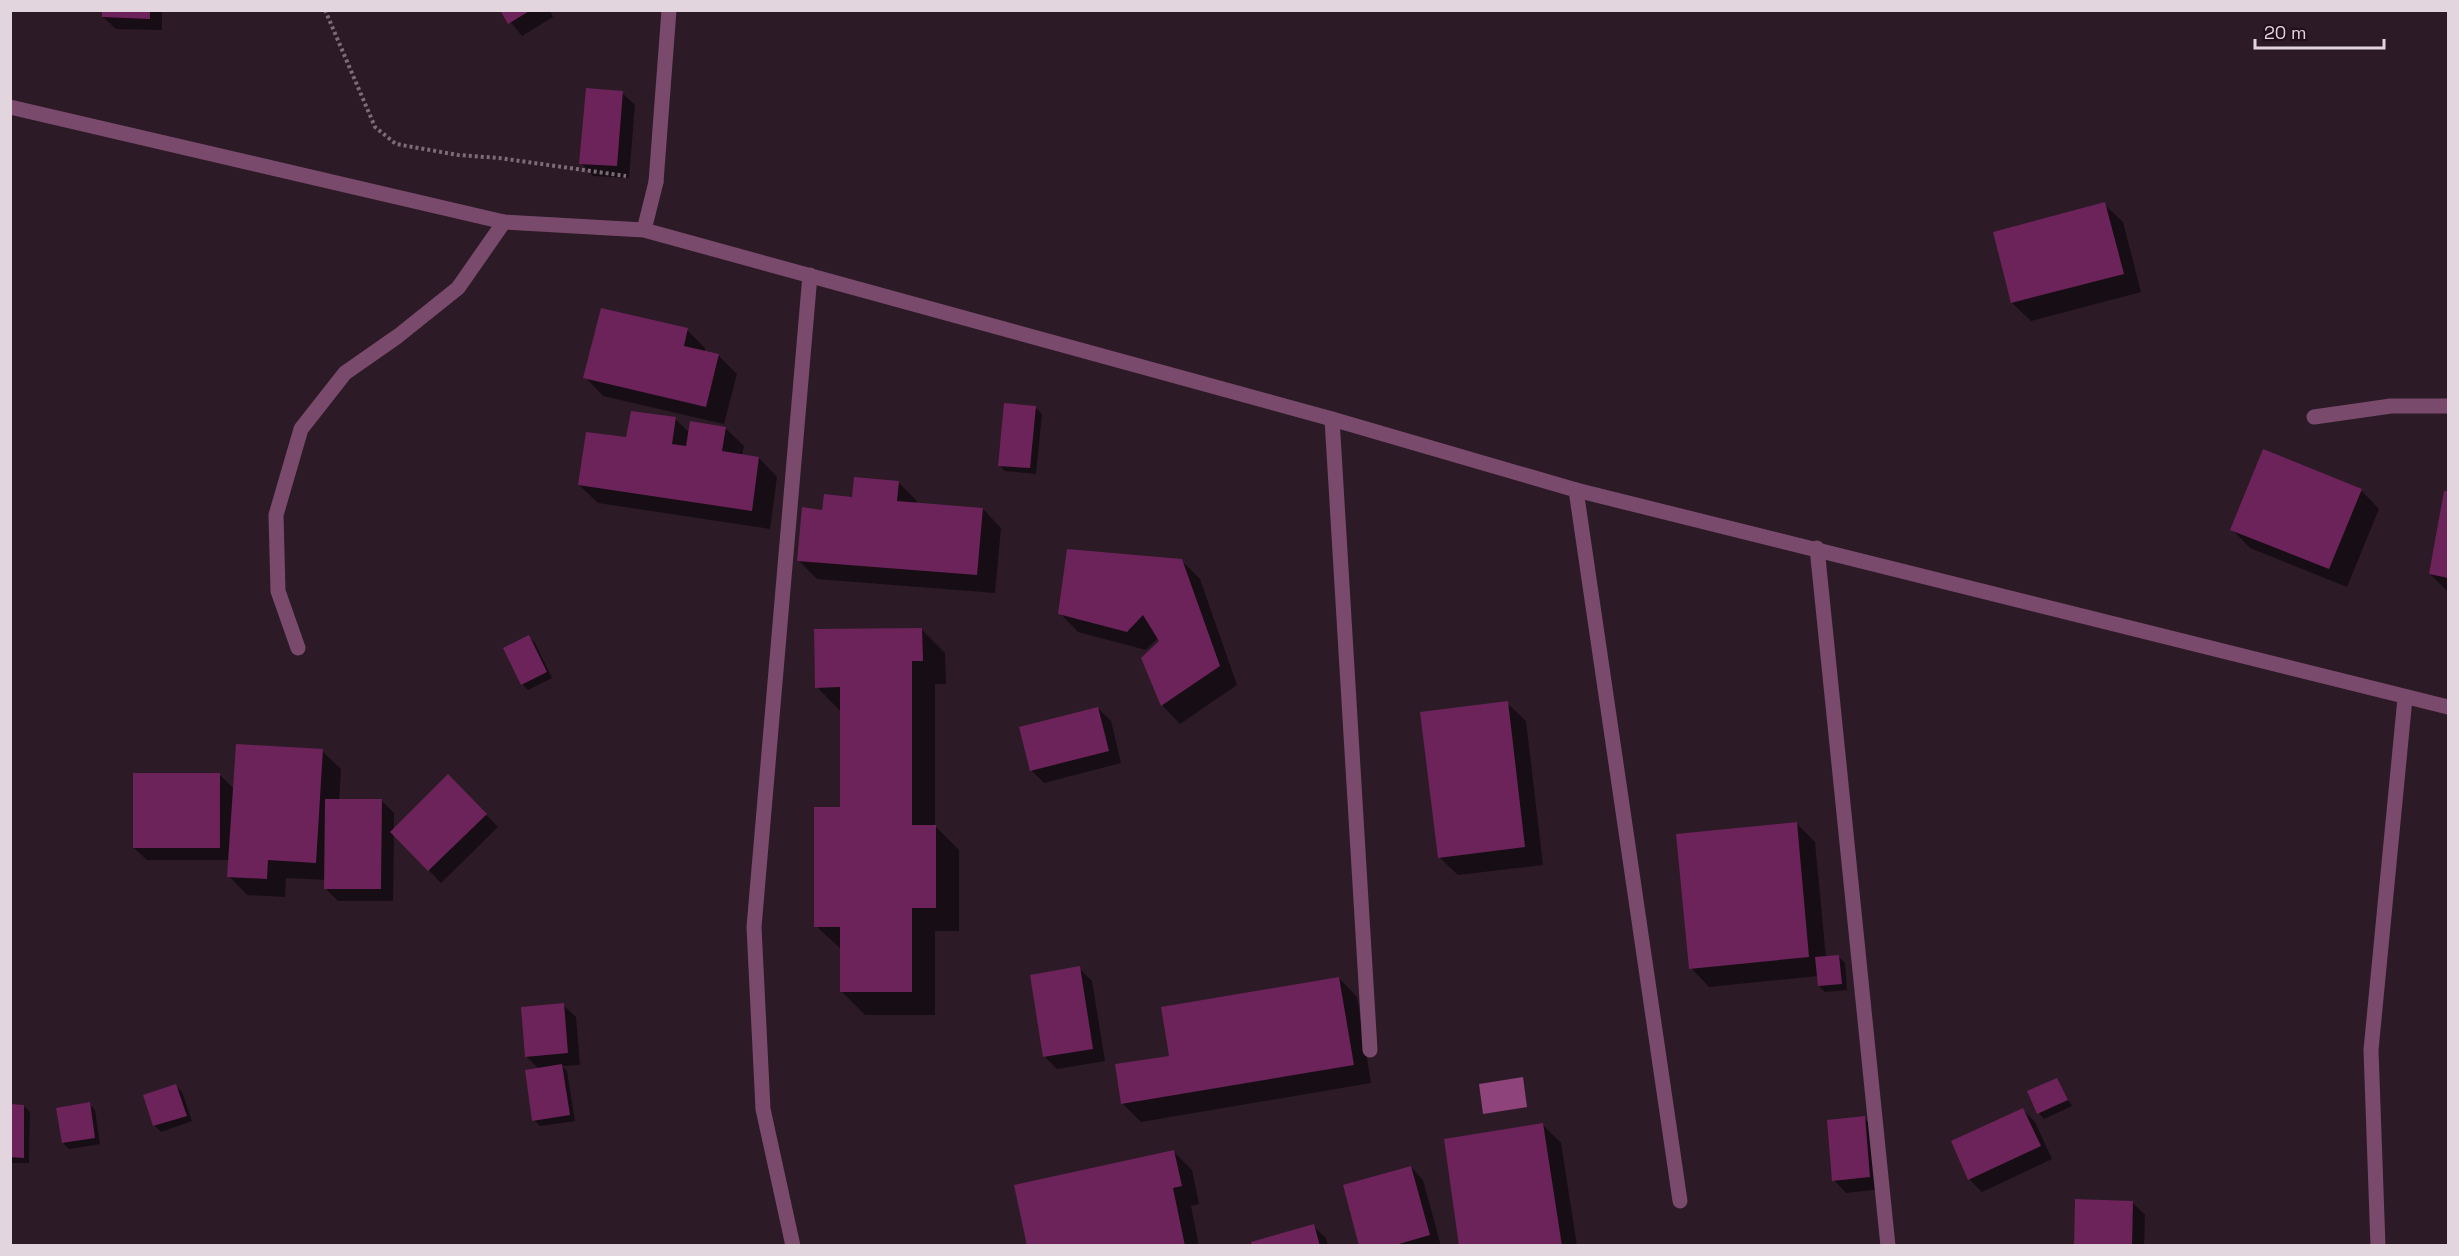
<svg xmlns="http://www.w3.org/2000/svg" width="2459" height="1256" font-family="'Space Grotesk',sans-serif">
	<rect width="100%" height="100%" fill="#2c1a26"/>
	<path fill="#8e437a" d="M1523,1077L1527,1107L1483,1114L1479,1084Z"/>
	<path fill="#0007" d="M103,10H162V30L116,29L103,17Z
		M501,10H550L553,17L522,36Z
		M622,93L635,105L629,178L593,176L581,163Z
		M2104,204L2123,222L2141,292L2031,321L2012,303Z
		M687,330L705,348V352L718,355L737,374L724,424L603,396L585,377Z
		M1036,408L1042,414L1036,474L1005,471L999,465Z
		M675,419L690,433L725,428L744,446L742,456L759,458L777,477L770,529L598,503L579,485L628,439Z
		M898,482L917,501L916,504L983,509L1001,528L995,593L817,579L798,560L824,511Z
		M2361,490L2379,509L2347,587L2250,548L2232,529Z
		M2445,492L2448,493V592L2430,574Z
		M1181,560L1200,579L1237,685L1180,724L1162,705L1161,641L1159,637L1146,650L1078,632L1060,613Z
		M922,630L945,653L946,684H935V826L959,850V931H935V1015H865L842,992V950L816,926L842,809L840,711L817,687Z
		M529,637L535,643L552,678L528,690L522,684Z
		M1507,703L1526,721L1543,865L1458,875L1439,857Z
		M1098,708L1111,721L1121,763L1044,783L1032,771L1021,728Z
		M322,751L341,769L339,801H382L394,813V830L448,776L498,827L441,883L394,834L393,901H338L326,889V880L286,878L285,897L247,895L229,876L230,860H147L134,848L219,774L234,789Z
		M1797,824L1815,842L1826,958L1839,957L1845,963L1847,990L1825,992L1819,986L1818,976L1709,987L1691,968Z
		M1079,968L1092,981L1105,1061L1057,1069L1044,1056Z
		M1339,978L1357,997L1371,1083L1141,1122L1123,1104L1171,1057Z
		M563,1005L576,1017L580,1065L562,1066L567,1071L575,1121L540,1126L534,1120L539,1069L526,1056Z
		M2056,1080L2072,1106L2044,1119L2039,1113L2029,1092Z
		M176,1086L182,1092L192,1121L161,1132L155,1126L145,1096Z
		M89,1104L95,1110L100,1144L69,1149L63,1143Z
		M10,1106H24L30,1112L29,1163H10Z
		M2023,1110L2035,1122L2052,1159L1982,1192L1970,1180L1953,1142Z
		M1864,1118L1877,1131L1882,1189L1846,1193L1834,1180Z
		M1543,1125L1561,1143L1577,1246H1461Z
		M1173,1151L1192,1170L1199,1204L1191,1206L1199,1246H1028Z
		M1411,1167L1423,1180L1441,1246H1361Z
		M2132,1202L2145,1215L2144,1246H2076Z
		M1313,1226L1326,1238L1328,1246H1254Z"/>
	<path fill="#6b235a" d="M102,10H150V19L102,17Z
		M500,10H531L508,24Z
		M586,88L623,91L617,166L579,164Z
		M2105,202L2124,274L2011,303L1993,232Z
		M601,308L688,328L684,346L719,354L706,407L583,378Z
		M1004,403L1036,406L1030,468L998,466Z
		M631,411L676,417L672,444L686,446L690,421L726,427L722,451L759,457L752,511L578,485L586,432L626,437Z
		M2263,449L2362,489L2329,569L2230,530Z
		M854,477L899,481L897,501L983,508L977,575L797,561L802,507L822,510L824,494L852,497Z
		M2444,491H2448V578L2429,574Z
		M1067,549L1182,559L1220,666L1161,706L1141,658L1159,641L1143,615L1127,632L1058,614Z
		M922,628L923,661H912V825H936V908H912V992H840V927H814V807H840V687L815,688L814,629Z
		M529,635L547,672L521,685L503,648Z
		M1508,701L1525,847L1438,858L1420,712Z
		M1098,707L1109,751L1030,771L1019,727Z
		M236,744L323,749L316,863L268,860L267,879L227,877Z
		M133,773H220V848H133Z
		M448,774L487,814L428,871L390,832Z
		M325,799H382L381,889H324Z
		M1797,822L1809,957L1689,969L1676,834Z
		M1839,955L1842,984L1818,986L1815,957Z
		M1080,966L1093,1049L1043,1057L1030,975Z
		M1339,977L1354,1065L1121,1104L1115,1064L1169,1056L1161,1007Z
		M564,1003L568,1053L525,1057L521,1007Z
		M562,1064L570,1115L532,1121L525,1070Z
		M2057,1078L2068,1100L2037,1114L2027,1091Z
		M176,1084L187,1116L153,1126L143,1095Z
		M90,1102L95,1138L62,1143L56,1108Z
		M10,1104L24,1105V1158L10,1157Z
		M2023,1108L2041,1146L1968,1180L1951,1141Z
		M1865,1116L1870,1177L1832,1181L1827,1120Z
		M1543,1123L1562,1246H1459L1444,1139Z
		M1174,1150L1182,1186L1173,1188L1185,1246H1027L1014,1185Z
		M1411,1166L1430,1235L1392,1246H1359L1343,1185Z
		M2075,1199L2133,1201L2132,1246H2074Z
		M1314,1224L1320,1246H1252L1251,1242Z"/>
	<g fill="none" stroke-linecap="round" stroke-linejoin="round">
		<path stroke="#7c6c77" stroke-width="4" stroke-dasharray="3 3" stroke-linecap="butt" d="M325,10L375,127L396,144L458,155L499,158L626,176"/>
		<path stroke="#7a4a6c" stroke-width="15" d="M656,182L669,10
			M2314,417L2391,406H2448
			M1332,419L1370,1050
			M1576,490L1680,1201
			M1817,548L1888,1246
			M298,648L278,591L276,515L301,429L345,373L398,336L458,288L504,222"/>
		<path stroke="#7a4a6c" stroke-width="15" d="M10,107L504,222L644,230L1332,419L1576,490L2448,707
			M644,230L656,182
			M793,1246L763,1109L754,927L810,275
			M2378,1246L2371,1050L2405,698"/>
	</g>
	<rect width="2459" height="1256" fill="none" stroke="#e2d5dd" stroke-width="24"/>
	<path d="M2255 39v9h129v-9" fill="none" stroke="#e2d5dd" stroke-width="3"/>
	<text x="2264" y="39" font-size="18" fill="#e2d5dd" stroke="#22101d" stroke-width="4.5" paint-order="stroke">20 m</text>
</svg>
